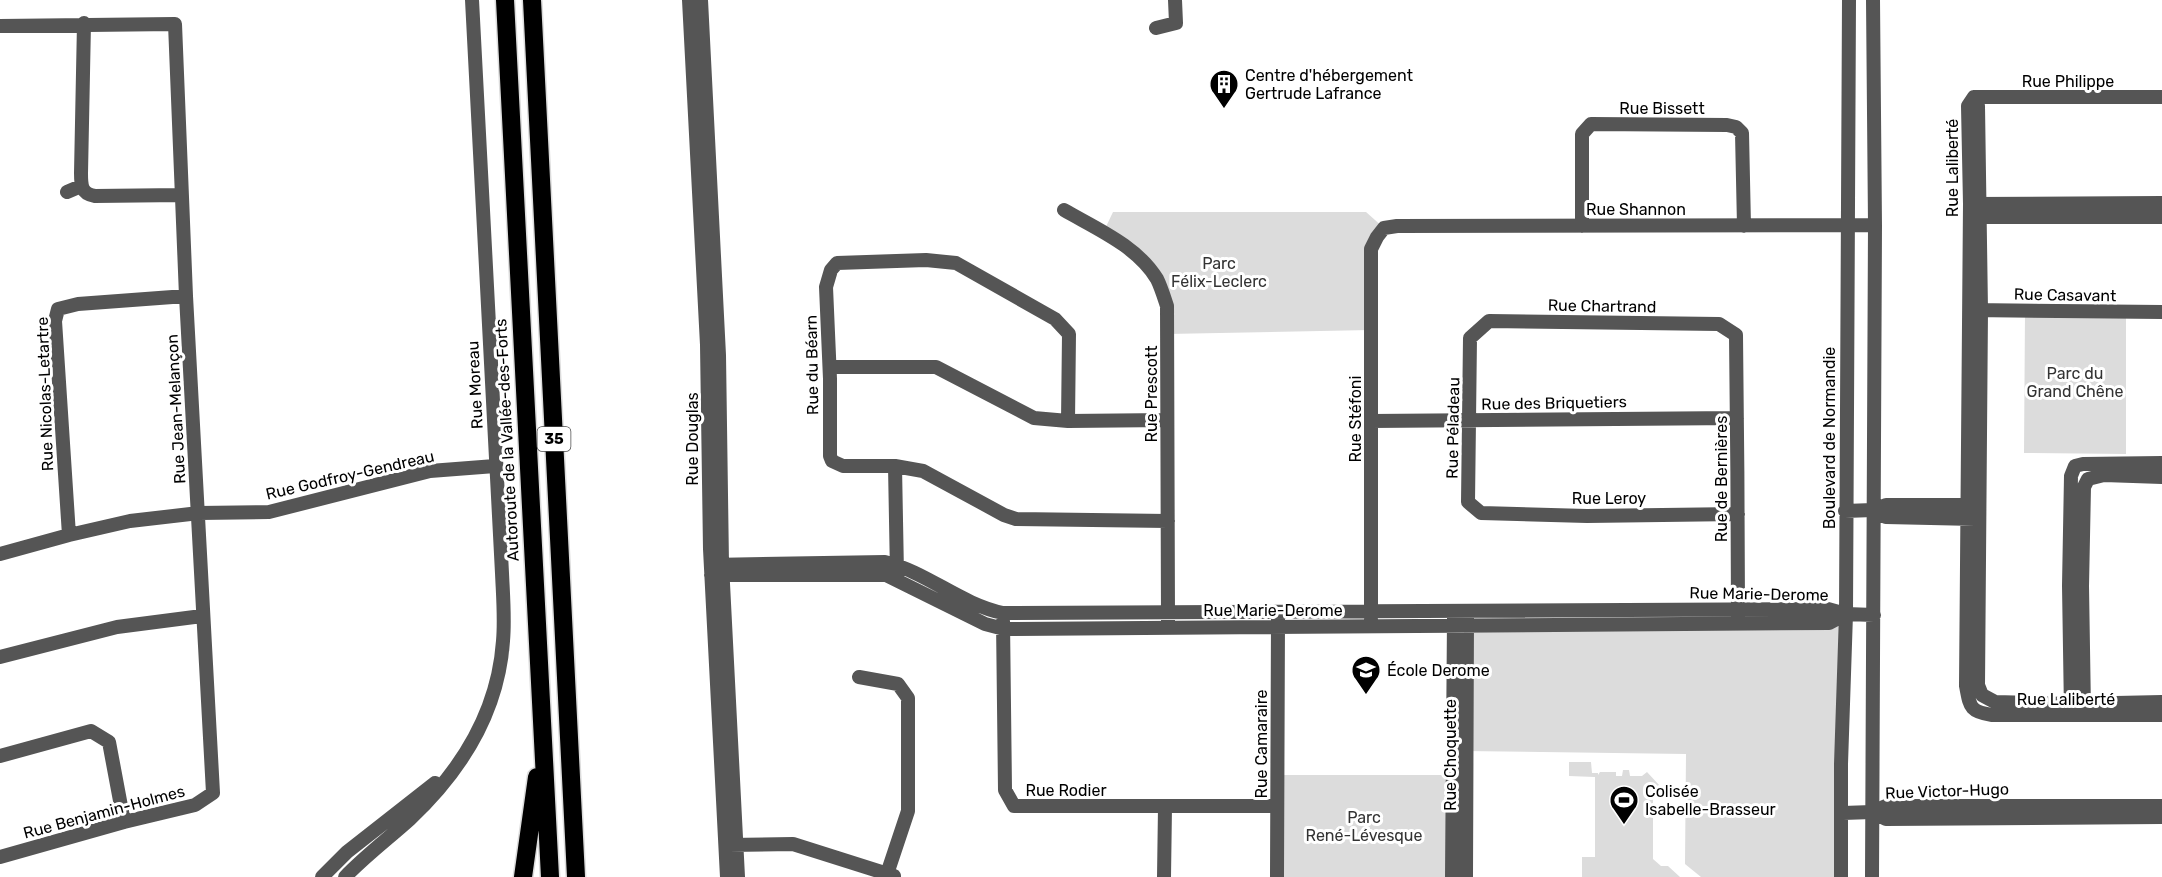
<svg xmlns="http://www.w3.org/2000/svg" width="2162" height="877" font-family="Rubik,sans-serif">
	<rect width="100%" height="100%" fill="#fff"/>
	<path fill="#dcdcdc" d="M1113,212H1366L1384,228L1377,237L1371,330L1167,334L1157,280L1103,233Z
		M2025,312H2126V454L2024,453Z
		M1844,611L1845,877H1701L1685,864L1686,754L1463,751L1464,618Z
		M1569,762H1591L1592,773H1598V775L1600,772H1616V776H1622L1623,770H1629L1630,776H1642L1647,772L1660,786L1653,794V859L1661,866H1668L1680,877H1582V857H1595V777L1569,776Z
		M1277,775H1451L1450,877H1277Z"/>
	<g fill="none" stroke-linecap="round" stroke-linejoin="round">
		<g stroke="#dbdbdb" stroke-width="21">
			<path id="highway" d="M505,0L550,877
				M532,0L576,877
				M523,877L537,777"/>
		</g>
		<path stroke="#555" stroke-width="14" d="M689,0L707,345L710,549L727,877
			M701,0L719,355L722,564L738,877
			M84,23L81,173C81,185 81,194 95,196L181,195
			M0,26L175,24L186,296L213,793L195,805L124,822L0,857
			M1156,28L1176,23L1175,0
			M1974,97H2162
			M67,192L81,186
			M1972,204L2162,203
			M1064,210C1097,229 1137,246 1157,279C1161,287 1164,297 1167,306L1168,620
			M1972,217H2162
			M1582,226V134L1591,124L1727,125L1736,127L1742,133L1744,226
			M1972,310L2162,312
			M830,367H936L1034,418L1068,421L1167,420
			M1068,421L1069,334L1055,319L956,263L926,260L837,263L831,270L826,287L830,379V456L832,461L843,466H895L923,471L1004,515L1016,519L1168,521
			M1371,421L1737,418
			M895,466L897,574
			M1873,510L1886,517L1975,519
			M1845,511L1873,510L1886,505H1974
			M1738,514L1587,516L1481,513L1468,502L1470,338L1489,321L1719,324L1736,335C1737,426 1738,518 1738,609V618
			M69,535L55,321L58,309L78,304L186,296
			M0,554L69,535L130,521L199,513L269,512L430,471L495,466
			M711,565L885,562C927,572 960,604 1003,613L1828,609L1846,614L1874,615
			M711,575H886L985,624L1004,629L1829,623L1846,614
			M1371,618V249L1377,237L1384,228L1397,226L1875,225
			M1003,621L1005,790L1014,806H1277
			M0,657L117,627L202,616
			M859,677L898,684L908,698V811L887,874
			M2162,702L2070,704L1995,702L1982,695L1978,685L1981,310L1978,106L1974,97L1968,106L1970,204L1966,686C1970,706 1969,712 1992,715H2162
			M2084,710L2082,586L2084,487L2088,479L2104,475L2162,477
			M2071,712L2069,586L2071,476L2075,466L2083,464L2162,463
			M0,756L91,731L109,742L124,822
			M1872,812L1886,819L2162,817
			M1843,813L1872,812L1886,806H2162
			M729,845L793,844L894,876
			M322,877L347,852L435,783
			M345,877C365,856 389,838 410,819C461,771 498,713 503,641C505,619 503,596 502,573L472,0
			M1164,877L1165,807
			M1277,877L1278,618
			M1452,877L1454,618
			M1466,877L1467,618
			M1841,877V764L1846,614L1849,0
			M1872,877L1875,225L1873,0"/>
		<use href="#highway" stroke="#000" stroke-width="18"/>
	</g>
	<defs>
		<g id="building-pin" transform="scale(1.5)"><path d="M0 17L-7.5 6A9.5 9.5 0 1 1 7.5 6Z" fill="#000" stroke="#fff"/><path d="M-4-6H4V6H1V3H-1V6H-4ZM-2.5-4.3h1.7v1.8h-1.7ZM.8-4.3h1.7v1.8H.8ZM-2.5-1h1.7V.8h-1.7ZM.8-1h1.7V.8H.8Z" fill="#fff"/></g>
		<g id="school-pin" transform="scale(1.5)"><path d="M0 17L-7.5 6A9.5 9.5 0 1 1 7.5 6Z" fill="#000" stroke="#fff"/><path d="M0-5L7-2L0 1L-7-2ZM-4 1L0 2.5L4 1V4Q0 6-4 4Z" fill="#fff"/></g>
		<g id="stadium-pin" transform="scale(1.5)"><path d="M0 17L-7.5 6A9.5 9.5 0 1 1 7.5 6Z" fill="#000" stroke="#fff"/><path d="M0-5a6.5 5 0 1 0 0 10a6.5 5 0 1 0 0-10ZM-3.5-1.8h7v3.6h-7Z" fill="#fff"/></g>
	</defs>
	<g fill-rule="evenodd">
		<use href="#building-pin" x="1224" y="84"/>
		<use href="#school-pin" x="1366" y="670"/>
		<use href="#stadium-pin" x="1624" y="800"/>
	</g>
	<g text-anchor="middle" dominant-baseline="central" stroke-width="6" stroke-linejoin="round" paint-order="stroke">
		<rect fill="#fff" stroke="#4c4c4c" stroke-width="1.5" x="537.5" y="427" width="33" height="24" rx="4.5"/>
		<g font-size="15" font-weight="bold" fill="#000">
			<text x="554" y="439">35</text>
		</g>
		<g font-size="16" fill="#000" stroke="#fff" text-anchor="start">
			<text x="1245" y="75">Centre d'hébergement<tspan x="1245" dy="18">Gertrude Lafrance</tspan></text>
			<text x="1387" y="670">École Derome</text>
			<text x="1645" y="791">Colisée<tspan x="1645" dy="18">Isabelle-Brasseur</tspan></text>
		</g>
		<g font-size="16" fill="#000" stroke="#fff">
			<text x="2068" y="81">Rue Philippe</text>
			<text x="1662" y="108">Rue Bissett</text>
			<text transform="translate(1952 168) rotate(-90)">Rue Laliberté</text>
			<text x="1636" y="209">Rue Shannon</text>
			<text transform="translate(2065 295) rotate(1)">Rue Casavant</text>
			<text transform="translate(1602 306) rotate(1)">Rue Chartrand</text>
			<text transform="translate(812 365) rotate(-91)">Rue du Béarn</text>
			<text transform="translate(475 385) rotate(-93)">Rue Moreau</text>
			<text transform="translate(45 394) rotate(-92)">Rue Nicolas-Letartre</text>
			<text transform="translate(1151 394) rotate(-90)">Rue Prescott</text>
			<text transform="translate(1554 403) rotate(-1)">Rue des Briquetiers</text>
			<text transform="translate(176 409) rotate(-93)">Rue Jean-Melançon</text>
			<text transform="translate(1355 419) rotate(-90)">Rue Stéfoni</text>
			<text transform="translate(1453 428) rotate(-89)">Rue Péladeau</text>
			<text transform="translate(1829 438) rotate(-90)">Boulevard de Normandie</text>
			<text transform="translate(692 439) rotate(-90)">Rue Douglas</text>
			<text transform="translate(507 440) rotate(-93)">Autoroute de la Vallée-des-Forts</text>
			<text transform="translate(350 475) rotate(-13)">Rue Godfroy-Gendreau</text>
			<text transform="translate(1721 479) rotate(-90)">Rue de Bernières</text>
			<text x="1609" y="498">Rue Leroy</text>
			<text transform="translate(1759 594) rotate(1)">Rue Marie-Derome</text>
			<text x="1273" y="610">Rue Marie-Derome</text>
			<text x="2066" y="699">Rue Laliberté</text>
			<text transform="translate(1261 744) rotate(-90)">Rue Camaraire</text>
			<text transform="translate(1450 755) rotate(-90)">Rue Choquette</text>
			<text x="1066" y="790">Rue Rodier</text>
			<text transform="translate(1947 791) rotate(-2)">Rue Victor-Hugo</text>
			<text transform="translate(104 812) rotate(-15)">Rue Benjamin-Holmes</text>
		</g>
		<g font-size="16" fill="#333" stroke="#fff">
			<text x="1219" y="263">Parc<tspan x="1219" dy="18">Félix-Leclerc</tspan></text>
			<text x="2075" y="373">Parc du<tspan x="2075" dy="18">Grand Chêne</tspan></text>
			<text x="1364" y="817">Parc<tspan x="1364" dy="18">René-Lévesque</tspan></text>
		</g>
	</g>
</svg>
